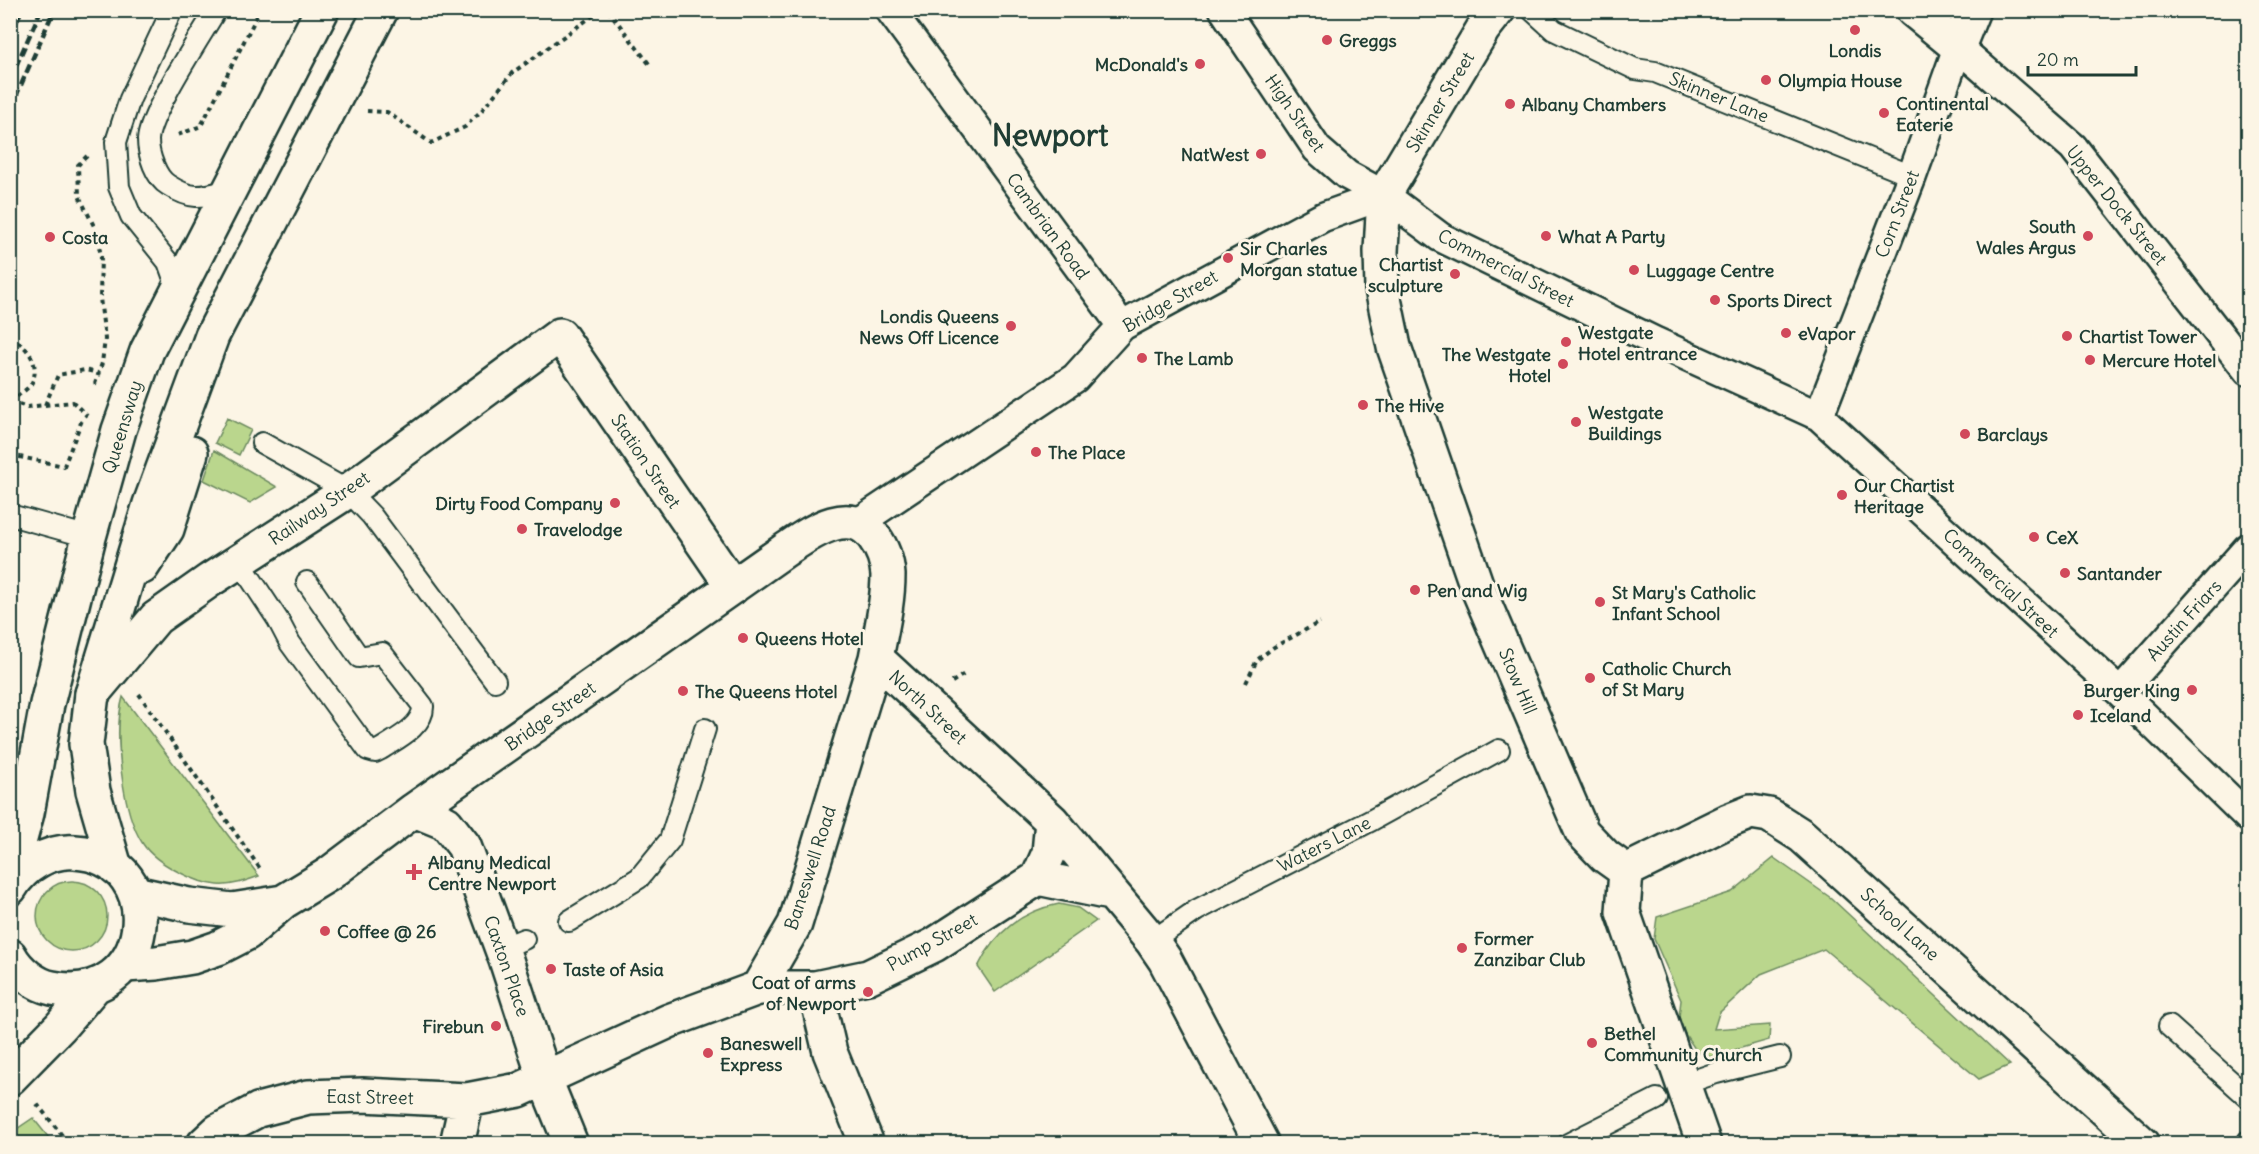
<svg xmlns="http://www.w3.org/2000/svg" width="2259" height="1154" font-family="Delius,sans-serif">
	<rect width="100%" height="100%" fill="#fcf5e5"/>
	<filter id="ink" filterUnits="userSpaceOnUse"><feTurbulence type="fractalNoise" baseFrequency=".0167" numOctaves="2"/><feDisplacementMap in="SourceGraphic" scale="12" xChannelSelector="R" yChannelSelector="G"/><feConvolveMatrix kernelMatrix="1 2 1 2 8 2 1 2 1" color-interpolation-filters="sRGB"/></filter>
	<g filter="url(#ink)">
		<path fill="#bad68d" stroke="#6c8a60" stroke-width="1.5" d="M227,418L251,430L239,455L215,443Z
			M214,450L277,487L250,503L204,480Z
			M123,697L259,876C246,881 232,886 218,885C196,883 156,864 143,844C122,813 113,732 123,697Z
			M1774,858L1831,898L2010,1065L1979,1079L1824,949L1761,974L1719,1013L1714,1029L1770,1025L1769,1040L1710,1057L1697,1052L1683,1031L1679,1017L1681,1000L1654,939L1657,917L1732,892Z
			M37 916a35 35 0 1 1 70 0a35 35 0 1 1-70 0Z
			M1059,904L1078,908L1096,921L995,992L978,967C994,933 1022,911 1059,904Z
			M33,1118L53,1143H11V1133Z"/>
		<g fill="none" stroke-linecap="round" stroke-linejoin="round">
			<g stroke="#1f3d34" stroke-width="24">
				<path id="service" d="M172,10L130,99L116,142L119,187L131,216L168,262L178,290
					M216,10C200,37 149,114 148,140C148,154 156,178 168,185C193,201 202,197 228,190
					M1532,10L1554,30L1635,69L1655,72L1912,176
					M262,443L348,491L372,516L495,681
					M10,515L89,537
					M239,561L278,620L290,643L368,750L375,752L381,749C396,739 424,726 423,706L382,653L359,657L307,582
					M569,921L639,878L670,840L705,729
					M1152,941L1197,910L1372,820L1499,750
					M502,948L524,939
					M2169,1026L2248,1097
					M1684,1084L1716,1073L1780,1057
					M1568,1144L1657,1099
					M2247,1144L2248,1141"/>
			</g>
			<g stroke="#1f3d34" stroke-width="33">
				<path id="pedestrian" d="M890,10L1122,326
					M1224,10L1317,149L1347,175L1384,195L1440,237L1656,342L1819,416L2120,692L2248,817
					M1819,416L1912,176L1958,47L2073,147L2248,371
					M858,523L1075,378L1122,326L1323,217L1384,195
					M2120,692L2248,548"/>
			</g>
			<g stroke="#1f3d34" stroke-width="38">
				<path id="minor" d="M1913,10L1958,47L1973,10
					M92,694L156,618L210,580L348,491L560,335L733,587
					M414,810L446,823L464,846L506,960L545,1080L571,1144
					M1626,871L1728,821L1751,812L1769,815L1802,836L2143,1144
					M1038,878L1110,893
					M135,893L189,905L232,910L283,902
					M125,965L156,963L192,957L218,948L247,933L283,902L329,874L414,810L785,550C809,534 850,503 874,537C883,549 887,560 888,575C888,603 881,631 876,658L1052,821L1152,941L1165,960L1262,1144
					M758,988L795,924L876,658
					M815,988L830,1052L867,1144
					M204,1144L218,1131L258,1110L308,1097L363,1095L467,1100L519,1090L669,1021L758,988H815L868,977L934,945L1038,878L1049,853L1052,821
					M457,1144L467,1100"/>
			</g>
			<g stroke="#1f3d34" stroke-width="38">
				<path id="tertiary" d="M1498,10L1483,29L1384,195L1381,251L1382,289L1394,347L1476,584L1582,832L1605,856L1626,871L1623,912L1704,1144"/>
			</g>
			<g stroke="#1f3d34" stroke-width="38">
				<path id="secondary" d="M142,567L167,529L191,453
					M115,867L93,791L86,744L92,694L150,504L212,336L381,10
					M10,876L27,813L47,704L89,537L119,430L147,351L322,10
					M10,888C23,866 49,850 75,852C172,858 155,1008 52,988C36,985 18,971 10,956
					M10,1078L60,1027L96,985"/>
			</g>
			<path stroke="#1f3d34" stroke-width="4" stroke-dasharray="4.5 4.5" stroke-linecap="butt" d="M608,10L650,65
				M367,111L387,112L431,143L465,127L483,109L512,73L601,10
				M178,135L201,126L260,10
				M87,156L78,165L79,196L94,226L101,255L100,298L105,339L102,363L94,387
				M10,337C27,345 42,365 31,384C28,389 20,394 16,397
				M10,401L27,407L73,402L87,416
				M45,405L58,375L85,370L98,373
				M10,455L64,466L82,420
				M952,682L966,673
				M1246,683L1257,660L1274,647L1320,622
				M139,694L261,870
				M37,1104L69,1144"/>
			<use href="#service" stroke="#fcf5e5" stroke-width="20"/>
			<use href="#pedestrian" stroke="#fcf5e5" stroke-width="28"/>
			<use href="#minor" stroke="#fcf5e5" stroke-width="33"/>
			<use href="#tertiary" stroke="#fcf5e5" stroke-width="33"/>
			<use href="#secondary" stroke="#fcf5e5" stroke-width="33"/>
			<path stroke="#1f3d34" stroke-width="4.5" stroke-dasharray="9 4.5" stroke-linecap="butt" d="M10,34L22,10
				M10,79L41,10
				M10,110L54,10"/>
		</g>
	</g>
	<g fill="#d1495b" stroke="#fcf5e5" stroke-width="2">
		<circle cx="1855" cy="30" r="6"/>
		<circle cx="1327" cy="40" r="6"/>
		<circle cx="1200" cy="64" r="6"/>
		<circle cx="1766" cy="80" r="6"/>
		<circle cx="1510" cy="104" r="6"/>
		<circle cx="1884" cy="113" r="6"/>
		<circle cx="1261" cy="154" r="6"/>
		<circle cx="1546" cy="236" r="6"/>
		<circle cx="2088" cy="236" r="6"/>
		<circle cx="50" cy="237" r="6"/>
		<circle cx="1228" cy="258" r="6"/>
		<circle cx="1634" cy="270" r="6"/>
		<circle cx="1455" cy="274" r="6"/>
		<circle cx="1715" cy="300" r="6"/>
		<circle cx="1011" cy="326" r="6"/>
		<circle cx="1786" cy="333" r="6"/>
		<circle cx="2067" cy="336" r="6"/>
		<circle cx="1566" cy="342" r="6"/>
		<circle cx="1142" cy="358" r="6"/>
		<circle cx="2090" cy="360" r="6"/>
		<circle cx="1563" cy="364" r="6"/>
		<circle cx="1363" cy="405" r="6"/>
		<circle cx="1576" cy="422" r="6"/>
		<circle cx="1965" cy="434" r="6"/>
		<circle cx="1036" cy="452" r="6"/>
		<circle cx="1842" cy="495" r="6"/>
		<circle cx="615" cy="503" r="6"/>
		<circle cx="522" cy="529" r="6"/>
		<circle cx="2034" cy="537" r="6"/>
		<circle cx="2065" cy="573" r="6"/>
		<circle cx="1415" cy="590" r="6"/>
		<circle cx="1600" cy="602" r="6"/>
		<circle cx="743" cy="638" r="6"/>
		<circle cx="1590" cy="678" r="6"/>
		<circle cx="2192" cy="690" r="6"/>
		<circle cx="683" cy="691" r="6"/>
		<circle cx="2078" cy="715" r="6"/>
		<path d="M411 863h6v6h6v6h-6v6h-6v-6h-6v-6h6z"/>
		<circle cx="325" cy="931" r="6"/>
		<circle cx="1462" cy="948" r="6"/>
		<circle cx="551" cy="969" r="6"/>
		<circle cx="868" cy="992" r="6"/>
		<circle cx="496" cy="1026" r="6"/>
		<circle cx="1592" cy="1043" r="6"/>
		<circle cx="708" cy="1053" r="6"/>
	</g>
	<g text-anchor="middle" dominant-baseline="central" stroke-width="6" stroke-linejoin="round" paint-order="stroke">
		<g font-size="18" font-weight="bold" fill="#1f3d34" stroke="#fcf5e5" text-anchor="start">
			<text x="1339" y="40">Greggs</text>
			<text x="1855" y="50" text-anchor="middle">Londis</text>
			<text x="1188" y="64" text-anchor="end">McDonald's</text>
			<text x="1778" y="80">Olympia House</text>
			<text x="1896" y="103">Continental<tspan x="1896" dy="21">Eaterie</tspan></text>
			<text x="1522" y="104">Albany Chambers</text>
			<text x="1249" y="154" text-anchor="end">NatWest</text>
			<text x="2076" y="226" text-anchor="end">South<tspan x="2076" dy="21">Wales Argus</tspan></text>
			<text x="1558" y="236">What A Party</text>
			<text x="62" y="237">Costa</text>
			<text x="1240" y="248">Sir Charles<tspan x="1240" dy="21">Morgan statue</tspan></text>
			<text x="1443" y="264" text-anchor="end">Chartist<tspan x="1443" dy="21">sculpture</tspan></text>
			<text x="1646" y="270">Luggage Centre</text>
			<text x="1727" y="300">Sports Direct</text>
			<text x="999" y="316" text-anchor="end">Londis Queens<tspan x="999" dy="21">News Off Licence</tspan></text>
			<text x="1578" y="332">Westgate<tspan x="1578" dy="21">Hotel entrance</tspan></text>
			<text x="1798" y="333">eVapor</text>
			<text x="2079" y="336">Chartist Tower</text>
			<text x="1551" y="354" text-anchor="end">The Westgate<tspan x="1551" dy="21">Hotel</tspan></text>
			<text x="1154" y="358">The Lamb</text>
			<text x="2102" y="360">Mercure Hotel</text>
			<text x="1375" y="405">The Hive</text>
			<text x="1588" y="412">Westgate<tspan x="1588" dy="21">Buildings</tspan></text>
			<text x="1977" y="434">Barclays</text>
			<text x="1048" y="452">The Place</text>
			<text x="1854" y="485">Our Chartist<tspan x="1854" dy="21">Heritage</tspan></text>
			<text x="603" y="503" text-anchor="end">Dirty Food Company</text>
			<text x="534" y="529">Travelodge</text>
			<text x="2046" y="537">CeX</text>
			<text x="2077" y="573">Santander</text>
			<text x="1427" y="590">Pen and Wig</text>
			<text x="1612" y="592">St Mary's Catholic<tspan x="1612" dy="21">Infant School</tspan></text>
			<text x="755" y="638">Queens Hotel</text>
			<text x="1602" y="668">Catholic Church<tspan x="1602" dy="21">of St Mary</tspan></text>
			<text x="2180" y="690" text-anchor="end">Burger King</text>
			<text x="695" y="691">The Queens Hotel</text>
			<text x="2090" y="715">Iceland</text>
			<text x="428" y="862">Albany Medical<tspan x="428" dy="21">Centre Newport</tspan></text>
			<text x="337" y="931">Coffee @ 26</text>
			<text x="1474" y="938">Former<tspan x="1474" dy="21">Zanzibar Club</tspan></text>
			<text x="563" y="969">Taste of Asia</text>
			<text x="856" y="982" text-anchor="end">Coat of arms<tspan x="856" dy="21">of Newport</tspan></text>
			<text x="484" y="1026" text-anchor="end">Firebun</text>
			<text x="1604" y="1033">Bethel<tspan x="1604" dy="21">Community Church</tspan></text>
			<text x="720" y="1043">Baneswell<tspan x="720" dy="21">Express</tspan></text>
		</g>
		<g font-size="18" fill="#1f3d34" stroke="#fcf5e5">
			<text transform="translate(1719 97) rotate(22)">Skinner Lane</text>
			<text transform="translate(1440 102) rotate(-59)">Skinner Street</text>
			<text transform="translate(1295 113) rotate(55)">High Street</text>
			<text transform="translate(2117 205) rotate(51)">Upper Dock Street</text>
			<text transform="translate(1897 214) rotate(-69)">Corn Street</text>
			<text transform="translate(1048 226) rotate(54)">Cambrian Road</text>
			<text transform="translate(1506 268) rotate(27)">Commercial Street</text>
			<text transform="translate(1170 301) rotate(-30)">Bridge Street</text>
			<text transform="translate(122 427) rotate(-73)">Queensway</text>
			<text transform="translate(646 461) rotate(56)">Station Street</text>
			<text transform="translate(319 508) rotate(-34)">Railway Street</text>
			<text transform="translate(2001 583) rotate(43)">Commercial Street</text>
			<text transform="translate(2184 620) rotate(-48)">Austin Friars</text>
			<text transform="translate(1518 681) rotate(67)">Stow Hill</text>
			<text transform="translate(928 707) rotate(43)">North Street</text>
			<text transform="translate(550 716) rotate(-35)">Bridge Street</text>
			<text transform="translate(1324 844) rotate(-27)">Waters Lane</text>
			<text transform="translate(810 868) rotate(-72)">Baneswell Road</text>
			<text transform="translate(1900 924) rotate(42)">School Lane</text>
			<text transform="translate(932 942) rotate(-29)">Pump Street</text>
			<text transform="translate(507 966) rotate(71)">Caxton Place</text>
			<text transform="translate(370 1097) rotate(1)">East Street</text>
		</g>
		<g font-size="30" font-weight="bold" fill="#1f3d34" stroke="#fcf5e5">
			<text x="1050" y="135">Newport</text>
		</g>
	</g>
	<rect width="2259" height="1154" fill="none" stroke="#fcf5e5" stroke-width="36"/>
	<rect x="18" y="18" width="2223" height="1118" fill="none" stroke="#1f3d34" stroke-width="2" filter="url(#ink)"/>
	<path d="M2028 66v9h108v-9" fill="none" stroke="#1f3d34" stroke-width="3"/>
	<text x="2037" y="66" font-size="18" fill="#1f3d34" stroke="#fcf5e5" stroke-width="4.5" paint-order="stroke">20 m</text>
</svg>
